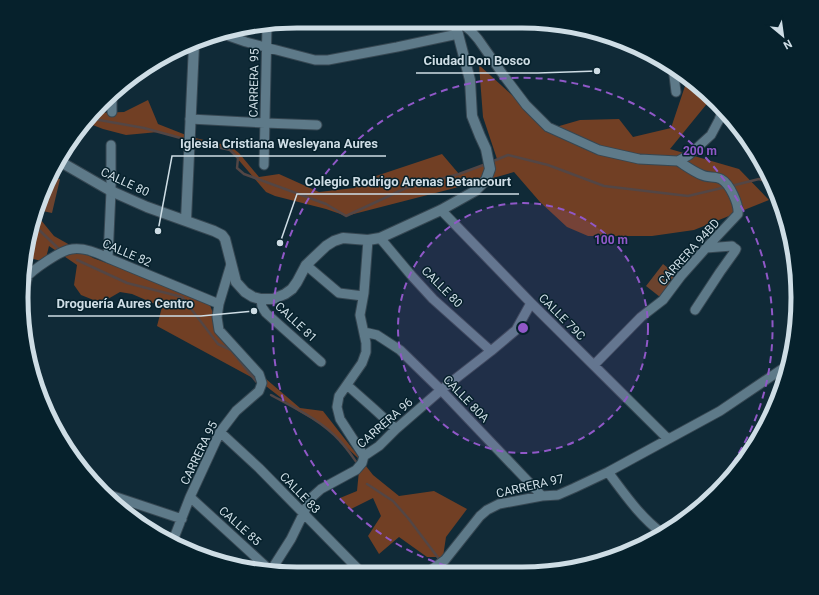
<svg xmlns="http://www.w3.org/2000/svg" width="819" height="595" font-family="Roboto,sans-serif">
	<rect width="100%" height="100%" fill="#102a37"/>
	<path fill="#6c432e" d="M49,177L60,179L52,213L38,210Z
		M663,264L677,275L660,297L646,286Z"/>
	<path fill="#713f24" d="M479,65L549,129L580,120L619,119L633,137L671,128L687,80L689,81L710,100L670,149L739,169L769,200L694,230L652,236H588L567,227L540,202L514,172L486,180L346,216L326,209L275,196L266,192L230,150L158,132L126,135L103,129L85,122L93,113L124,112L148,100L158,124L191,137L230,146L239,153L259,177L279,174L319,192L354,188L373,177L442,154L459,174L497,159L483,117Z
		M36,214L54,236L93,258L208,300L220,331L259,373L300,408L323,411L373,475L399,496L434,491L467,509L446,537L443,557H427L399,537L379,554L368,536L381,516L373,498L351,509L340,498L357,491L360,460L324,426L298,411L262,383L157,326L162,307L132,294L120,292L101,303L81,295L74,285L77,265L49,246L45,262L26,257V244Z"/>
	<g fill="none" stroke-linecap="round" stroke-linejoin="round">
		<path stroke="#534645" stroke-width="2.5" d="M88,118L144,128L188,140
			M192,141L230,150L238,158L237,168L244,174L326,204L346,216L406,188L459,174L486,164
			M491,162L508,155L548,165L604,186L688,196L726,187
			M731,186L759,179L773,184
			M33,224L60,250
			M77,260L127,283L182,297L218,344L231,350L259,385
			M271,395C295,408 322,421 340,441C347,448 352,456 357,463
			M367,484L393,501L408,518L439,559"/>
		<g stroke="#364752" stroke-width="11">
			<path id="street" d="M456,27L461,25L465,26L471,31L478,39L504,76L526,105L548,127L599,150L639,159L678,161L689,155L711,135L719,120L722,112
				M220,33L246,42L315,60H328L397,47L458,34
				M673,67L676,92
				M112,112V96
				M190,119L265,123L317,125
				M264,165L267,25
				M441,210L531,303L668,439
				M380,238L411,275L433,299L491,351
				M108,258L111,191V145
				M306,265L339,293L363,296
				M25,279C32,270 61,250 72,249C84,247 98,253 108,258L219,304
				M25,289L28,275
				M261,299L262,307L266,313L321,362
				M695,310L720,272L735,251L736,249L733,247L732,246L706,248
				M364,332L377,335L400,350L441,390L542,496
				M594,365L641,317L663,300L681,276L706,248L738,214C739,204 730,184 721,179C715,176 708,178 702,175C694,172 686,166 678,161
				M347,385L373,408L396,429
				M220,432L259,468L362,573
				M364,456L340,419L337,407L339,396L362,363L366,352V343L360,315L364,293L368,240
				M608,472C624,493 640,517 662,533
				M104,493L182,519
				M190,497L272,572
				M172,543L190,497L220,432L236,411L259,391L262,383L259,374L219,330L217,317L219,304L231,264
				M270,572L291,539L311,498L321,489L356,470L362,463L364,456L379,446L396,429L441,390L491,351L516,330L531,303
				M425,572H428L445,560L480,516L487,510L499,504L542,496L558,495L574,488L608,472L720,411L788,365"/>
		</g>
		<g stroke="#364752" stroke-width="12">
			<path id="secondary" d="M59,161L111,191L147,207L214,231L222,235L225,239L236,282L245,292L253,297L261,299H273L285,294L292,289L297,282L306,265L326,246L334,241L343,238L368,240L380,238L441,210L475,191L486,180L490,169L486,149L480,136L472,116L470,80L458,34L454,21
				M186,220L194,45"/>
		</g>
		<use href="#street" stroke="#5e7a89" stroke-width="9"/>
		<use href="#secondary" stroke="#5e7a89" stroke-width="10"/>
	</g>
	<circle cx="523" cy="328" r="125" fill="#9058c8" fill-opacity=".12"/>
	<g fill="none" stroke="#9058c8" stroke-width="2" stroke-dasharray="7 5">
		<circle cx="523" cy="328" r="125"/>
		<path d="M469 572A250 250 0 1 1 680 522"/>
	</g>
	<g text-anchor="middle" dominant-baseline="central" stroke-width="3" stroke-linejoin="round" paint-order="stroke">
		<g font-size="12" fill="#cedde5" stroke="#06212c">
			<text transform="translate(254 83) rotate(-89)">CARRERA 95</text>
			<text transform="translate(125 182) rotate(25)">CALLE 80</text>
			<text transform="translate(689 252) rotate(-48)">CARRERA 94BD</text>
			<text transform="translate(127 253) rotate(23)">CALLE 82</text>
			<text transform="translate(442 287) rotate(45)">CALLE 80</text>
			<text transform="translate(562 317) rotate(45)">CALLE 79C</text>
			<text transform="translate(296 322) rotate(43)">CALLE 81</text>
			<text transform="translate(466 399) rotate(46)">CALLE 80A</text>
			<text transform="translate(385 423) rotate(-41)">CARRERA 96</text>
			<text transform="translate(199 453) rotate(-64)">CARRERA 95</text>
			<text transform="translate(530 486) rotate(-13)">CARRERA 97</text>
			<text transform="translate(300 493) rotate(46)">CALLE 83</text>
			<text transform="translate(240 526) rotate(42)">CALLE 85</text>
		</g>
	</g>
	<path d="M0 0H819V595H0ZM297 28H522A269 269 0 0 1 791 297V298A269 269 0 0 1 522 567H297A269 269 0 0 1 28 298V297A269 269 0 0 1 297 28Z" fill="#06212c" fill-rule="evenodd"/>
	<path fill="none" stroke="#cedde5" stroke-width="5" d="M297 28H522A269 269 0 0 1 791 297V298A269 269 0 0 1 522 567H297A269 269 0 0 1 28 298V297A269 269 0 0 1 297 28Z"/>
	<circle cx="523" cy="328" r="6" fill="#9058c8" stroke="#06212c" stroke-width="2"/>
	<g font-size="12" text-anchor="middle" font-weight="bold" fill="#9058c8" stroke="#06212c" stroke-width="3" stroke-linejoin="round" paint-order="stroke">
		<text x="700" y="155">200 m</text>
		<text x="611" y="244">100 m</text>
	</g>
	<path fill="none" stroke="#cedde5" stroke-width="1.5" d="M597 71L538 73H416M158 231L172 156H386M280 243L297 194H519M254 311L201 316H48"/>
	<g fill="#cedde5" stroke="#06212c" stroke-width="1.5">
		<circle cx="597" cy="71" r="4"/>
		<circle cx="158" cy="231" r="4"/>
		<circle cx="280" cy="243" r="4"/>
		<circle cx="254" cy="311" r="4"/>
	</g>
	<g font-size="13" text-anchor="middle" font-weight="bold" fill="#cedde5" stroke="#06212c" stroke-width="3" stroke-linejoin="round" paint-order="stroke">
		<text x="477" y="65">Ciudad Don Bosco</text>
		<text x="279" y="148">Iglesia Cristiana Wesleyana Aures</text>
		<text x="408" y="186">Colegio Rodrigo Arenas Betancourt</text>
		<text x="125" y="308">Droguería Aures Centro</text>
	</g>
	<g transform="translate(783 36) rotate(151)" stroke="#06212c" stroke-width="3" paint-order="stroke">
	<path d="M0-3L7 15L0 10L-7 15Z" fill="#cedde5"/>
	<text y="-6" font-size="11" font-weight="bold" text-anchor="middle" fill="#cedde5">N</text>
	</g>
</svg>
